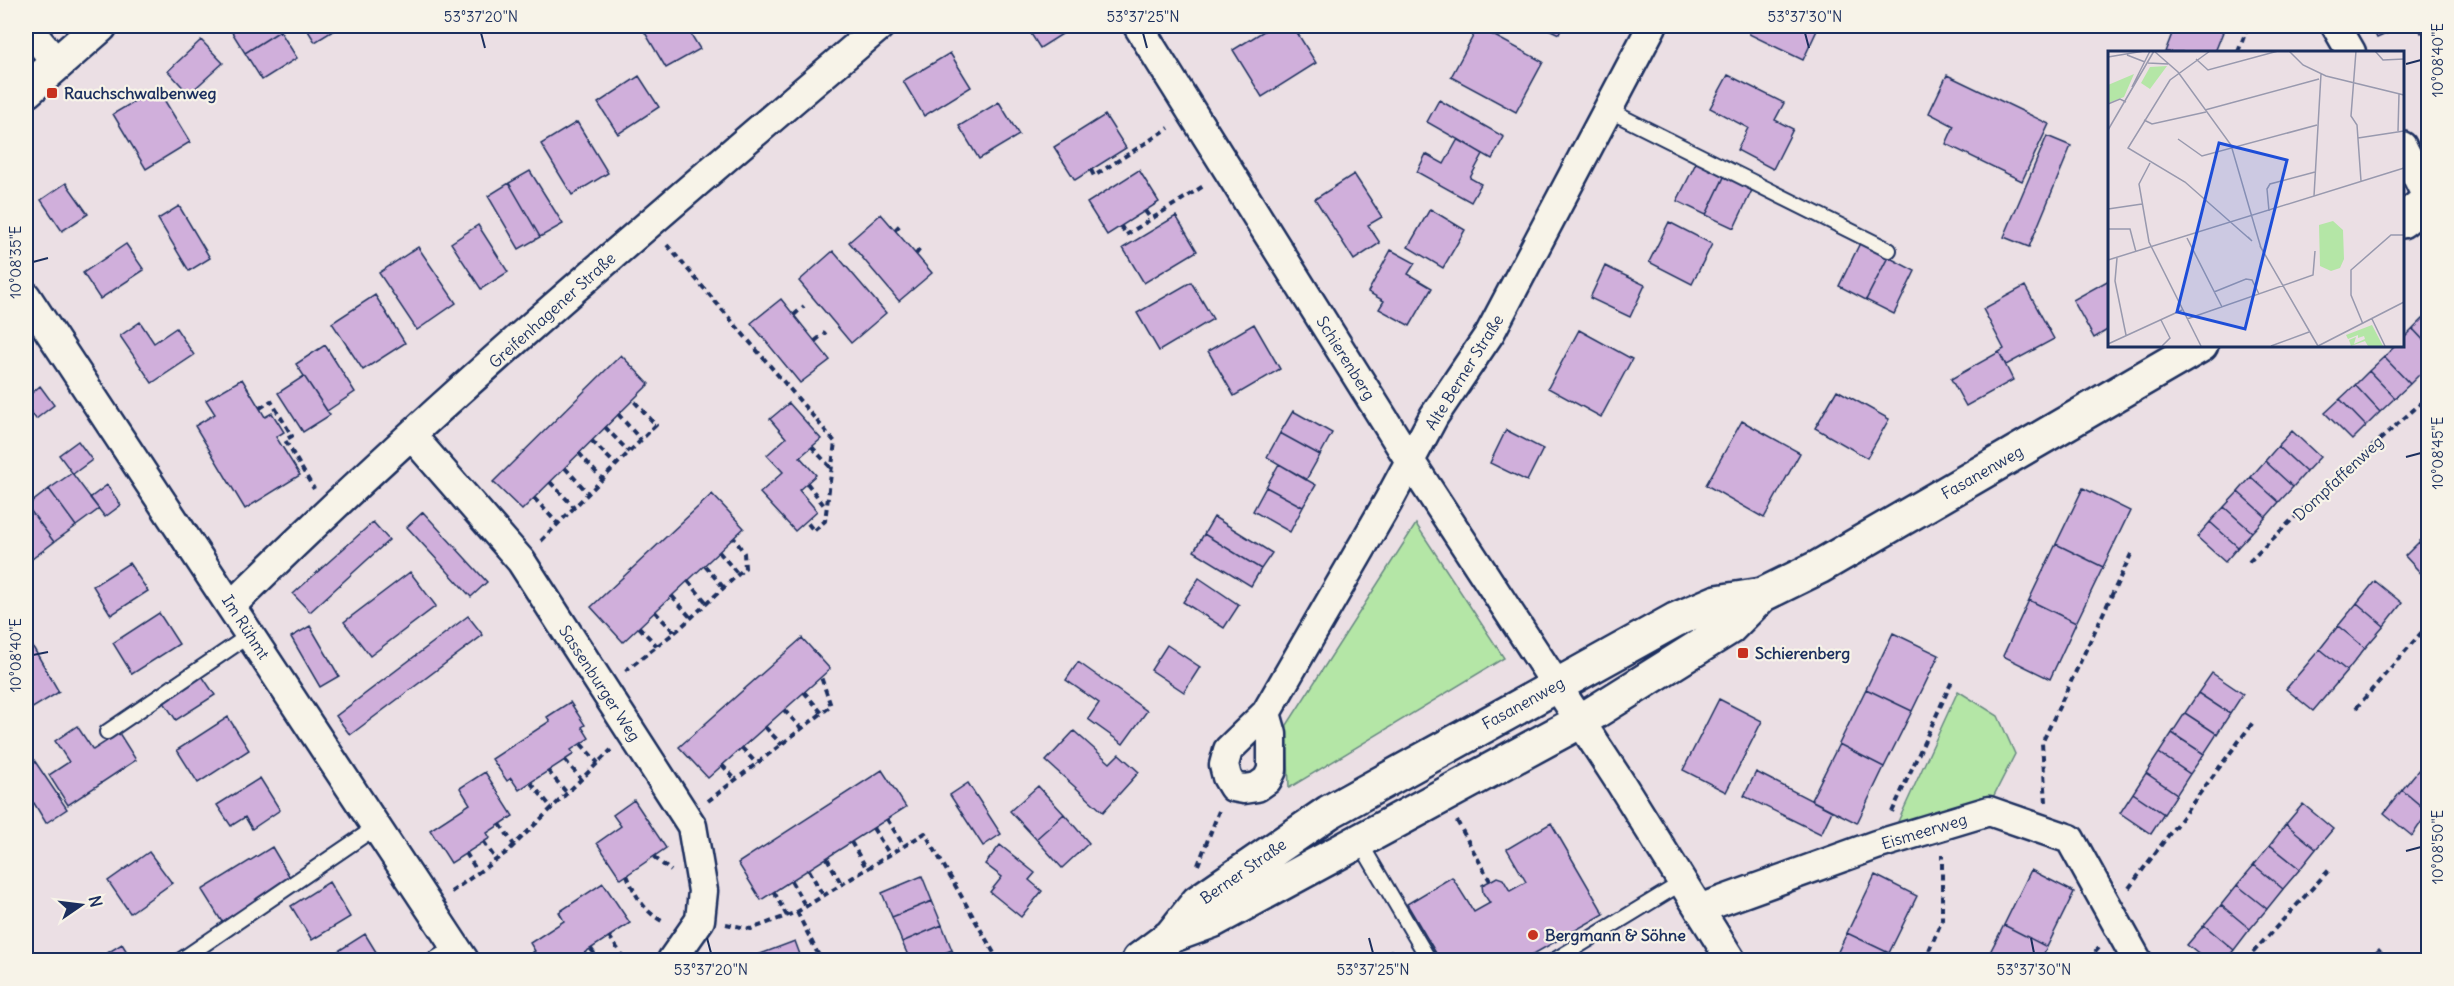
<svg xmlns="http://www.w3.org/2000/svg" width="2454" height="986" font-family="Delius,sans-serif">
	<rect width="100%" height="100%" fill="#ebdfe4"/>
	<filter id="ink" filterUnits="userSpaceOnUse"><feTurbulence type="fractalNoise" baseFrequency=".0167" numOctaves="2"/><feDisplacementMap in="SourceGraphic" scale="12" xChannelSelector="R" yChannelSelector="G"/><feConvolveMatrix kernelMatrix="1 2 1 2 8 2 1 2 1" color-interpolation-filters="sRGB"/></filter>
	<g filter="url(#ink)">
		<path fill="#b4e6a6" stroke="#688a82" stroke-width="1.5" d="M1416,524L1504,658L1289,788L1287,725Z
			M1958,691L1998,716L2015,754L1991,801L1896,826Z"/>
		<path fill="#d0afdb" stroke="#1b2f5e" stroke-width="1.5" d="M228,26H276L280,31L245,53Z
			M305,26H341L315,42Z
			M641,26H686L700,49L666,68Z
			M750,26H768L755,33Z
			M1026,26H1075L1040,48Z
			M1272,26H1293L1316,63L1262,97L1233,50Z
			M1542,26H1563L1559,34Z
			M1753,26H1819L1803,60L1749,34Z
			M2175,26H2206L2223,32L2215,52H2165Z
			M2206,26H2226L2223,32Z
			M2371,26H2404L2377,38Z
			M2418,26H2428V30L2421,33Z
			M1478,27L1543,62L1516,112L1451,77Z
			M280,31L297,58L262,80L245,53Z
			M201,40L223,63L189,94L168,71Z
			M950,53L971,87L924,116L903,81Z
			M1728,75L1784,103L1775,120L1793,129L1773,169L1737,150L1748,128L1710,108Z
			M1947,75L2049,124L2022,181L1946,144L1954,126L1929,113Z
			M639,76L659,107L618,134L598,103Z
			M157,88L190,142L146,169L113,114Z
			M1439,100L1504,137L1492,159L1427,122Z
			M999,102L1019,135L979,159L959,126Z
			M1105,115L1126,148L1075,180L1054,147Z
			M577,122L608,173L572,195L541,144Z
			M2047,136L2071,146L2029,247L2004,237Z
			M1458,139L1483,154L1470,178L1481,184L1471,202L1417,172L1426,154L1444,164Z
			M1697,161L1725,175L1706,215L1677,201Z
			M1139,170L1159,202L1107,235L1087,203Z
			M530,171L563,224L540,237L509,183Z
			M1354,174L1382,217L1368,225L1380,243L1354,260L1315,199Z
			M1725,175L1753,188L1734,228L1706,215Z
			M66,183L88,214L62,231L41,200Z
			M509,183L540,237L519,249L488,196Z
			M179,206L210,258L189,271L158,219Z
			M1430,209L1465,230L1443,268L1408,247Z
			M881,214L932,273L899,301L849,242Z
			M1176,216L1197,251L1144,283L1123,248Z
			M1669,222L1712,244L1692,284L1649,262Z
			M478,225L508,272L481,289L451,243Z
			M1860,243L1888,257L1866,300L1839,286Z
			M126,244L144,270L100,299L83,273Z
			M418,247L456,303L417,330L379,273Z
			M1391,250L1415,263L1408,274L1432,288L1410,326L1379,309L1384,301L1368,292Z
			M833,251L886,313L851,343L799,281Z
			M1888,257L1915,271L1894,314L1866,300Z
			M1605,266L1645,285L1630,317L1590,298Z
			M2109,280V329L2094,338L2073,300Z
			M1191,282L1213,319L1159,351L1137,313Z
			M2025,286L2054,339L2006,365L1999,352L2004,349L1983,309Z
			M375,295L405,343L363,370L332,323Z
			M781,299L830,360L800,383L751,323Z
			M2427,315L2428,316V345L2413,329Z
			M140,322L154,343L176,328L194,355L152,383L120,336Z
			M1254,324L1280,369L1234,396L1208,351Z
			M2413,329L2428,345V366L2410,384L2384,357L2396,345H2402V340Z
			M1579,330L1632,359L1601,417L1548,388Z
			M325,345L355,392L327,411L296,364Z
			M1999,352L2013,380L1966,406L1951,379Z
			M621,355L649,384L522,510L493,482Z
			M2384,357L2410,384L2395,398L2369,371Z
			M2369,371L2395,398L2380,412L2355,385Z
			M304,376L330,415L303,432L278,393Z
			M242,379L265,417L272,413L284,432L276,437L300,475L245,509L195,426L215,414L206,400Z
			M2355,385L2380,412L2366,426L2340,399Z
			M40,386L54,405L36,419L26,405V398Z
			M1837,390L1889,419L1867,458L1815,428Z
			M2340,399L2366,426L2352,440L2325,413Z
			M789,403L821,439L800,457L816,475L799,490L817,511L795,531L760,493L783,472L767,455L786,438L770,419Z
			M26,405L33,415L26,421Z
			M1293,411L1332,433L1320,455L1280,433Z
			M1742,421L1800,453L1764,518L1706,485Z
			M1506,430L1543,449L1527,481L1490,463Z
			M2292,431L2320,457L2306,472L2278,446Z
			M1280,433L1320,455L1306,480L1267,457Z
			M78,441L92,460L73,474L59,455Z
			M2278,446L2306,472L2293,487L2265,461Z
			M2265,461L2293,487L2279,502L2251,477Z
			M1279,464L1316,485L1303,507L1266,487Z
			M72,473L99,509L76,526L49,489Z
			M2251,477L2279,502L2266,517L2238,492Z
			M107,485L121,505L105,517L90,498Z
			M1266,487L1303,507L1290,532L1253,511Z
			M2083,488L2130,511L2103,567L2056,544Z
			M49,489L76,526L54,542L27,506Z
			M2238,492L2266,517L2252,532L2224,507Z
			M712,494L744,528L623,642L591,607Z
			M27,506L54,542L32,559L26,551Z
			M2224,507L2252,532L2238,547L2210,522Z
			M423,512L487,582L471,597L407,527Z
			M1214,517L1272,553L1261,569L1204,534Z
			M373,522L389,540L310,612L293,594Z
			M2210,522L2238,547L2225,562L2197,537Z
			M2428,533V551L2419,542Z
			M1204,534L1261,569L1251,586L1194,551Z
			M2419,542L2428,551V581L2405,556Z
			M2056,544L2103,567L2076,623L2029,600Z
			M129,563L148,591L111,615L93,586Z
			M410,572L436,606L370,656L344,622Z
			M1199,578L1239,605L1224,628L1183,602Z
			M2375,581L2402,603L2384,626L2357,603Z
			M2029,600L2076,623L2050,679L2003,656Z
			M2357,603L2384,626L2365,648L2338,626Z
			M159,613L179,644L132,674L113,643Z
			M468,616L483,635L350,735L336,716Z
			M310,626L339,676L320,687L291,637Z
			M2338,626L2365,648L2347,671L2320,649Z
			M1893,633L1939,655L1912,711L1866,689Z
			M26,635L59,692L26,712Z
			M802,638L830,669L708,778L679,747Z
			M1167,645L1200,667L1184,692L1151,670Z
			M2320,649L2347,671L2313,711L2286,689Z
			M1078,662L1147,711L1123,744L1088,719L1099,703L1066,680Z
			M200,673L215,695L176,720L161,698Z
			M2212,673L2243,694L2230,714L2198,693Z
			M1866,689L1912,711L1884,767L1839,744Z
			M2198,693L2230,714L2217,734L2185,713Z
			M1719,699L1762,721L1726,792L1683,770Z
			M570,702L585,725L582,727L589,738L571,750L574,754L519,790L511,778L507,781L492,759L550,721L547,717Z
			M2185,713L2217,734L2204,754L2172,733Z
			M228,717L249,750L198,783L177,750Z
			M77,726L93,750L119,733L136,760L68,805L49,775L69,762L55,741Z
			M1074,731L1110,763L1119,754L1139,772L1103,812L1046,761Z
			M2172,733L2204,754L2190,774L2159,753Z
			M1839,744L1884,767L1857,823L1811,800Z
			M2159,753L2190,774L2177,794L2146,773Z
			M32,757L67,809L46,823L34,803L26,808V761Z
			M2428,758V775L2420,768Z
			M2420,768L2428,775V812L2402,790Z
			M882,770L906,807L761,900L738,863Z
			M485,772L513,816L487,833L490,838L451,863L430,830L470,804L460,788Z
			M1756,772L1832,811L1821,834L1744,796Z
			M2146,773L2177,794L2164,814L2133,793Z
			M260,778L280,810L252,829L245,817L231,826L217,805Z
			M968,783L1001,834L983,846L950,795Z
			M1038,786L1064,814L1036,839L1010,811Z
			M2402,790L2428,812L2412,836L2384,813Z
			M2133,793L2164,814L2151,834L2120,813Z
			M634,800L666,848L621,879L597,843L621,826L613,815Z
			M2303,804L2333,829L2316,849L2286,824Z
			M1064,814L1089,843L1062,868L1036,839Z
			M1551,823L1604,914L1523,960H1440L1407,904L1452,877L1474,912L1490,903L1483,893L1482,885L1490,881L1497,877L1503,879L1510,891L1526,882L1507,849Z
			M2286,824L2316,849L2300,869L2270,845Z
			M1000,845L1035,873L1029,880L1042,891L1021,917L990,892L1002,877L985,864Z
			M2270,845L2300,869L2283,889L2254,865Z
			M272,847L291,879L222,922L202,890Z
			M149,852L172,883L130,913L108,881Z
			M2254,865L2283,889L2267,909L2237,885Z
			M2031,870L2074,892L2047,947L2004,925Z
			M1875,875L1917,896L1889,953L1847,933Z
			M922,876L932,901L892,917L882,893Z
			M329,882L350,917L312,940L291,906Z
			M603,883L630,923L584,953L587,958L583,960H520L535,951L530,943L564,921L559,912Z
			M2237,885L2267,909L2250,929L2221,905Z
			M932,901L942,925L902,942L892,917Z
			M2221,905L2250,929L2234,950L2204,925Z
			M942,925L952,950L926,960H910L902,942Z
			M2004,925L2047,947L2040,960H1986Z
			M2204,925L2234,950L2225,960H2206L2187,945Z
			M1847,933L1889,953L1885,960H1834Z
			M365,934L381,960H324Z
			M795,941L802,960H757L755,956Z
			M122,944L132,960H96Z
			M2379,949L2389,960H2367Z
			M952,950L957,960H926Z
			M1391,950L1396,960H1372Z"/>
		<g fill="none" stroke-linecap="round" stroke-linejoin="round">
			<g stroke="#1b2f5e" stroke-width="18">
				<path id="lane" d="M1608,110L1889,250
					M107,732L251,634
					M1359,841L1429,960
					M181,960L376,827
					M433,960L455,947
					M1555,960L1683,882"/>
			</g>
			<g stroke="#1b2f5e" stroke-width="33">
				<path id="street" d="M26,26L57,63
					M1138,26L1410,461L1620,782L1731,960
					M2336,26L2351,52
					M2402,146L2428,199
					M26,296L464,960
					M411,435L521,561L692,826L703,891L700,920L672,960
					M232,605C438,401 660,214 880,26
					M1266,713L1272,734V770L1267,780L1257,787L1244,789L1233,787L1227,777L1224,765L1228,750L1266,713L1388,502L1434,416L1490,333L1652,26
					M1699,909L1876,845L1989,811L2070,839L2137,960"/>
			</g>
			<g stroke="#1b2f5e" stroke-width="38">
				<path id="secondary" d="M26,91L100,26
					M2402,221L2428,200
					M1171,936L1212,921L1579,722L1729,628L1762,595L1819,567L2201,345
					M1139,960L1171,936L1198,902L1329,812L1675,620L1717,602L1762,595"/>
			</g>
			<path stroke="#1b2f5e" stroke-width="4" stroke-dasharray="6 4.5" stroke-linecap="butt" d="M2238,52L2248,26
				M1091,170L1094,176L1169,128
				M1145,211L1151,219
				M1121,226L1126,235L1205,185
				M895,230L900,225
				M667,245L835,442L825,521L814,531L806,521
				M916,254L920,249
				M794,315L804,306
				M815,341L826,332
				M260,408L271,401L292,436L285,440L314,489
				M618,414L641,440
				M605,427L629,452
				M592,441L616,465
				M812,447L831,468
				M579,453L602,479
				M565,468L588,493
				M550,482L574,507
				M807,483L826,508
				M534,498L558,524
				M541,541L656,425L633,400
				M719,552L738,574
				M2249,562L2311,501L2428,397
				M705,566L724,588
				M688,581L707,603
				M672,596L691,618
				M655,612L675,633
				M639,627L657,646
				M625,671L679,629L745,568L744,553L734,538
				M804,692L822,713
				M2356,708L2428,625
				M784,710L802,729
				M765,727L782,745
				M581,744L598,763
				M742,748L757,764
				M565,760L582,780
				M722,765L736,780
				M548,771L567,793
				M531,783L552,808
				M708,801L831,706L821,677
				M2046,802L2042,743L2133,550
				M1892,812L1953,679
				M887,819L904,846
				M1457,821L1490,881
				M500,824L514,845
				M873,828L890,855
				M484,842L496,860
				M851,842L867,869
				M466,853L479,874
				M654,857L671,871
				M827,858L842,885
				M1198,865L1219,811
				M809,870L824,897
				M627,875C635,895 644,912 664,922
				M791,881L806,907
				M2129,888L2254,721
				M451,892L507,852L611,750
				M774,892L787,916
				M797,912L821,960
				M726,924L751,929L797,912L925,833L998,960
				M609,936L625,960
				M591,949L599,960
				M1925,960L1942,920V854
				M2088,960L2099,948
				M2246,960L2330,869"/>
			<use href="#lane" stroke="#f7f3e8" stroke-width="14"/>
			<use href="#street" stroke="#f7f3e8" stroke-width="28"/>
			<use href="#secondary" stroke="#f7f3e8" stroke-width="33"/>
		</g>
	</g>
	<path fill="none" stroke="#1b2f5e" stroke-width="2" d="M481,33L485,48M1143,33L1147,48M1805,33L1809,48M2406,64L2421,60M33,262L48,258M2406,457L2421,453M33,655L48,652M2406,851L2421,847M707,938L711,953M1369,938L1373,953M2031,938L2034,953"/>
	<g fill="#c8321e" stroke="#f7f3e8" stroke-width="2">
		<rect x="46" y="87" width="12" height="12" rx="3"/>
		<rect x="1737" y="647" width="12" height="12" rx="3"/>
		<circle cx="1533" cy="935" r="6"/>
	</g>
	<g text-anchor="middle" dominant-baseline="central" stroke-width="4.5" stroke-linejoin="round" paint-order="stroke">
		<g font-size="16" font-weight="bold" fill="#1b2f5e" stroke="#f7f3e8" text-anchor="start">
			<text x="64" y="93">Rauchschwalbenweg</text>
			<text x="1755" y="653">Schierenberg</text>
			<text x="1545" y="935">Bergmann &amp; Söhne</text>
		</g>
		<g font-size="16" fill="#1b2f5e" stroke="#f7f3e8">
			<text transform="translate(552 310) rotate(-42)">Greifenhagener Straße</text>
			<text transform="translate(1346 358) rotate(58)">Schierenberg</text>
			<text transform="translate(1464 372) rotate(-58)">Alte Berner Straße</text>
			<text transform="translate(1982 472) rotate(-30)">Fasanenweg</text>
			<text transform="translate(2338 478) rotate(-43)">Dompfaffenweg</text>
			<text transform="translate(246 627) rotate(57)">Im Rühmt</text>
			<text transform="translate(600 683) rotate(57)">Sassenburger Weg</text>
			<text transform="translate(1523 703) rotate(-29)">Fasanenweg</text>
			<text transform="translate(1924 831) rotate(-17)">Eismeerweg</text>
			<text transform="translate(1243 871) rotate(-35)">Berner Straße</text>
		</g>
	</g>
	<g transform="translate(2108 51)">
		<rect width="296" height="296" fill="#ebdfe4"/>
		<path d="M59,15L42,38L33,32L42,16ZM26,23L16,46L0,52V34ZM225,170L235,179L236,208L232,217L223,220L212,215L211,174ZM264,274L275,295H260L257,290L243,295L241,289L248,286L246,293L257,288L256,285L250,287V284L240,288L238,284Z" fill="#b4e6a6"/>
		<path fill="none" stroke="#9899ae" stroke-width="1.5" d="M46,0L70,21L123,94L153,197M102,0L62,29L20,97L77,131L144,190L140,186M181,0L195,14L218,25L296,44M248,0L243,65L249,74L253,130M267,0L275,9L296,8M19,4L37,11M0,6L36,0M88,8L100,19L170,0M40,12L60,13M24,36L42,0M0,53L12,48L18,51M97,59L211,28M36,69L44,73L98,61M0,79L46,0M290,80L291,43M250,87L296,80M70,88L94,105L209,74M42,112L31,133L41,191L93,295M206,145L213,23M0,158L34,153M161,160L159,138L162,133L207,121M0,178H22L28,201M79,187L114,256M152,195L210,295M9,207L7,230L18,284M0,209L296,117M106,241L138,228L144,229L151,243M79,268L205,224L207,200M264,268L277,295M53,269L62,287L54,295M255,273L243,244V219L283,184H296M0,293L74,259M163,295L201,281M210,295L296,251"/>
		<path fill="#1d4ed8" fill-opacity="0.15" stroke="#1d4ed8" stroke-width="3" d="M111,92L179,109L137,278L69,261Z"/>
		<rect width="296" height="296" fill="none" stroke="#1b2f5e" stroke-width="3"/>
	</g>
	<rect width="2454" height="986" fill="none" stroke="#f7f3e8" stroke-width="66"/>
	<g transform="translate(81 905) rotate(76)" stroke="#f7f3e8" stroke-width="4.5" paint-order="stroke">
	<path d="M0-4.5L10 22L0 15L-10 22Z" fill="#1b2f5e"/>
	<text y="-9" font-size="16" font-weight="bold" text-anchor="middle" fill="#1b2f5e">N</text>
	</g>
	<rect x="33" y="33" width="2388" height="920" fill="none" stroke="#1b2f5e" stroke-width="2"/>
	<g font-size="15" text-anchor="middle" fill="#1b2f5e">
		<text x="481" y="22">53°37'20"N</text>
		<text x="1143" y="22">53°37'25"N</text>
		<text x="1805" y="22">53°37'30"N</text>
		<text transform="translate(2438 60) rotate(-90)" y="5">10°08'40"E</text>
		<text transform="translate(16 262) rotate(-90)" y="5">10°08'35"E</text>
		<text transform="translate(2438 453) rotate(-90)" y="5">10°08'45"E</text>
		<text transform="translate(16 655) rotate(-90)" y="5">10°08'40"E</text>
		<text transform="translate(2438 847) rotate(-90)" y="5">10°08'50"E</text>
		<text x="711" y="975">53°37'20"N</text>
		<text x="1373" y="975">53°37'25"N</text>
		<text x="2034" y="975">53°37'30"N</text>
	</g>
</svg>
